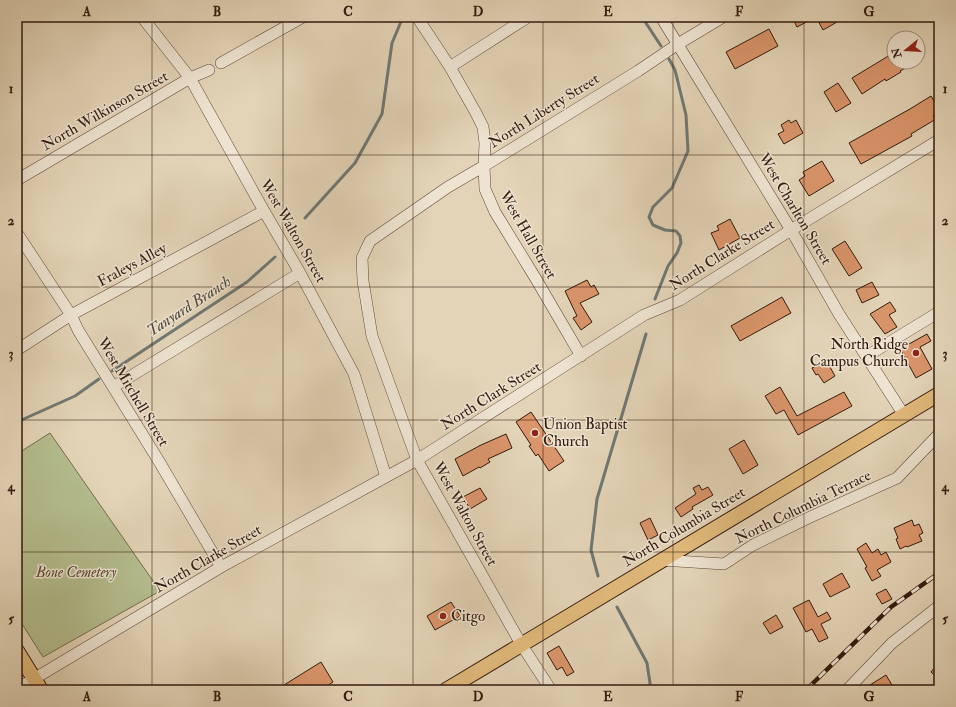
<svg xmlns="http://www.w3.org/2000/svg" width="956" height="707" font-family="'IM FELL Double Pica',serif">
	<rect width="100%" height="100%" fill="#e3d4b7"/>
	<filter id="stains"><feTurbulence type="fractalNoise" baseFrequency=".005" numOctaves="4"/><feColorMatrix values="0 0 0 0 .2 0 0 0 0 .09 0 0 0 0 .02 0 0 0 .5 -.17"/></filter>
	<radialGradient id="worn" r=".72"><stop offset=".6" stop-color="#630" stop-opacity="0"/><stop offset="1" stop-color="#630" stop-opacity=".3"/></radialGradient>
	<path fill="#b4bd8e" stroke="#746c4e" d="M50,433L160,591L43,657L17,616V454Z"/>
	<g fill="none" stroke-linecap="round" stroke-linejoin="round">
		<path stroke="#6f7874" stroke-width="3" d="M642,17L661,46
			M305,218L355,163L382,114L392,43L403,17
			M655,299L668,266L677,253L681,243L680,236L676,231L665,230L653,225L649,217L653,207L672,188L688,151L686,115L675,70L669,59
			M112,371L247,282L275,257
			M17,422L75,396L99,379
			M598,576L591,550L597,499L646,334
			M617,607L647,663L651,690"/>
	</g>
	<path fill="#da956a" stroke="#331a0f" d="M792,17H834L837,22L823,30L816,17L797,27Z
		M769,29L778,46L735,69L726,52Z
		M890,55L894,62H917L900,71L901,72L886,81L885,79L862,94L852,78Z
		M838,83L851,103L836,112L824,92Z
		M931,96L939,109V112L933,116L936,119L911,134L912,136L861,164L849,143L910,109Z
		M789,120L791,123L796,120L803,133L784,144L778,134L784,131L781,125Z
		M822,161L834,181L809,196L799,180L805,176L803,172Z
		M730,219L740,238L719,250L711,233L719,230L717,226Z
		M845,241L862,268L849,276L832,249Z
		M587,280L591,287L594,285L599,294L580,303L592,322L581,330L573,318L577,316L565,291Z
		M872,282L879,295L862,303L856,290Z
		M782,297L791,313L740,341L731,326Z
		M890,302L896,311L889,315L897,327L885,334L870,314Z
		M927,334L931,341L920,347L932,369L916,378L900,349Z
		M826,360L835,376L824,383L818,374L816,375L812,368Z
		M780,387L797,416L844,392L852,406L798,435L784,410L776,414L765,396Z
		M531,412L564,461L549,471L538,454L536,456L529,446L531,445L516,422Z
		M506,434L512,448L488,459L490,462L480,468L479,467L463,476L455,459L481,445Z
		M744,440L758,465L743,474L729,449Z
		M699,485L702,490L708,487L713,495L692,507L693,509L681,517L675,508L696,494L693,488Z
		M480,488L487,499L470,509L463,497Z
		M650,518L658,535L648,540L640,523Z
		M912,520L914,526L919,524L923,533L919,535L922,541L907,547L906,546L900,549L896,539L898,538L894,528Z
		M866,543L872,553L878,549L881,555L886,552L891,562L877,570L881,576L872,581L865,568L867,567L857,549Z
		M842,573L850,587L830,597L823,584Z
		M886,589L892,599L882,604L876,594Z
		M809,600L818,617L827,612L831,619L821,624L828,638L819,642L812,629L806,632L793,608Z
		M451,602L460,616L435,630L427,616Z
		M776,615L783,627L770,634L763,623Z
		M559,646L574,672L567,676L562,667L557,670L547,653Z
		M321,662L333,682L321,690H276Z
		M939,662V679L931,672Z
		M886,675L895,690H862Z"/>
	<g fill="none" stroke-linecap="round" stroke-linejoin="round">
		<g stroke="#5f4839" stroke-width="12">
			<path id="minor" d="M142,17L190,78L264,211L300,273L354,374L386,477
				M417,17L450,67L476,113L483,127L485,143L484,166L485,189L495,212L536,279L581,356
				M661,17L791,230L839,314L904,415
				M221,63L303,17
				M450,67L528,17
				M17,180L190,78L209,70
				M17,233L71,315L78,330L160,463L221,567
				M17,350L71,315L264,211
				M867,356L939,312
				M113,387L300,273
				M661,560L724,564L753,545L808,518L897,478L939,434
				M17,689L221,567L417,460L644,315L680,300L791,230L939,140
				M551,690L521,644L417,460L372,336L363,281L362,258L370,241L448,187L484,166L638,71L678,44L723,17
				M847,690L892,643L939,606"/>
		</g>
		<g stroke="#331a0f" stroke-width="16">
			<path id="major" d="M17,651L41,690
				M446,690L939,394"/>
		</g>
		<use href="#minor" stroke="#ede3d0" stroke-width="11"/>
		<use href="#major" stroke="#e2ba7c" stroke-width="14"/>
		<g stroke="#331a0f" stroke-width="4.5">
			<path id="rail" d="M806,690L891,607L939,573"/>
		</g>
		<use href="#rail" stroke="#ede3d0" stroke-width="3" stroke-dasharray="9" stroke-linecap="butt"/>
	</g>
	<path fill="none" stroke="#331a0f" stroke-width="1" stroke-opacity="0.55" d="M152,17V690M283,17V690M413,17V690M543,17V690M673,17V690M804,17V690M17,155H939M17,287H939M17,420H939M17,552H939"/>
	<g fill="#8f2418" stroke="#ede3d0" stroke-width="1.5">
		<circle cx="916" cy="353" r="4"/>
		<circle cx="535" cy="433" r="4"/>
		<circle cx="443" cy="616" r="4"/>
	</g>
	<g text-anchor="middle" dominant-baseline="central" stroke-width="3" stroke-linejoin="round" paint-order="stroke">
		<g font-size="15" fill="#331a0f" stroke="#ede3d0">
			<text transform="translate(105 111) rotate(-30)">North Wilkinson Street</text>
			<text transform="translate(544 111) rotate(-32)">North Liberty Street</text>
			<text transform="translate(795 209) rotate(59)">West Charlton Street</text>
			<text transform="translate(293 231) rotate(60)">West Walton Street</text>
			<text transform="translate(528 235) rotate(60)">West Hall Street</text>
			<text transform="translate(722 255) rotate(-32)">North Clarke Street</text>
			<text transform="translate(132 265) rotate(-28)">Fraleys Alley</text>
			<text transform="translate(133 392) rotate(59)">West Mitchell Street</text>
			<text transform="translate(491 396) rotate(-32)">North Clark Street</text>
			<text transform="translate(803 507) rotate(-26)">North Columbia Terrace</text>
			<text transform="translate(465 514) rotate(61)">West Walton Street</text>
			<text transform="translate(684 527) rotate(-31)">North Columbia Street</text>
			<text transform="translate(208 559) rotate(-30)">North Clarke Street</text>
		</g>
		<g font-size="15" fill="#331a0f" stroke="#ede3d0" text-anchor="start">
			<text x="908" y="344" text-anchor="end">North Ridge<tspan x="908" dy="17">Campus Church</tspan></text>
			<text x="543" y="424">Union Baptist<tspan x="543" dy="17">Church</tspan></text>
			<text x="451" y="616">Citgo</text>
		</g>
		<g font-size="15" font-style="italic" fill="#5a4b35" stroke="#ede3d0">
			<text x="76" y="572">Bone Cemetery</text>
		</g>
		<g font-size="16" font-style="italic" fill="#514941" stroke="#ede3d0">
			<text transform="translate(189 306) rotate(-33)">Tanyard Branch</text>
		</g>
	</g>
	<rect width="956" height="707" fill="none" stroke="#e3d4b7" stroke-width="44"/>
	<g transform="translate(906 50) rotate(252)"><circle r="19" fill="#ede3d0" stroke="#a39383"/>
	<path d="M0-3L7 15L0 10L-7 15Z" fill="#8f2418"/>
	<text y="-6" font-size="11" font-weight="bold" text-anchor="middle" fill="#331a0f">N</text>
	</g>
	<rect x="22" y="22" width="912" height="663" fill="none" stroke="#331a0f" stroke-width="1.5"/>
	<g font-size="13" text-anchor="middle" font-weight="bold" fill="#331a0f">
		<text x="87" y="16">A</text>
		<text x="217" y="16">B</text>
		<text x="348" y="16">C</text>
		<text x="478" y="16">D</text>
		<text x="608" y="16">E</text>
		<text x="739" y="16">F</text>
		<text x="869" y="16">G</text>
		<text x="11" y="93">1</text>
		<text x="945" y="93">1</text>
		<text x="11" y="225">2</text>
		<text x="945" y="225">2</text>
		<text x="11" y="358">3</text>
		<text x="945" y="358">3</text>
		<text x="11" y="491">4</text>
		<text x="945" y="491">4</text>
		<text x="11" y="623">5</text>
		<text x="945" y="623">5</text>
		<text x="87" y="701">A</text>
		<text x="217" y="701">B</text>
		<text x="348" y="701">C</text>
		<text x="478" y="701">D</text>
		<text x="608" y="701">E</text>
		<text x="739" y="701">F</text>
		<text x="869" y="701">G</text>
	</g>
	<rect width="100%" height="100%" filter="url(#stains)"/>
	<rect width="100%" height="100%" fill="url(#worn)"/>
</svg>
